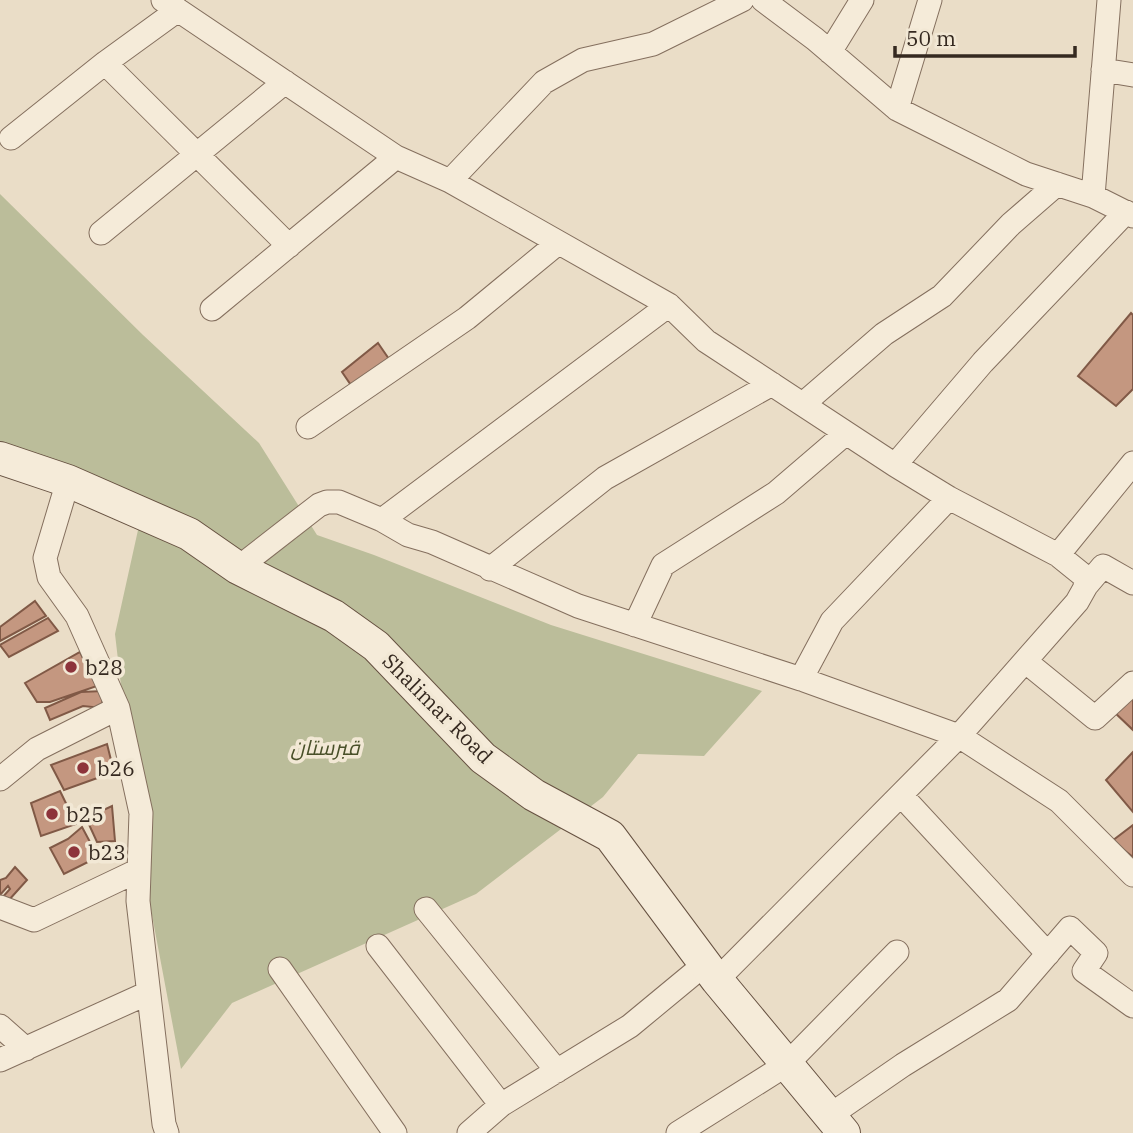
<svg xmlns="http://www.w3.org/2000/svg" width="1133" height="1133" font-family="'IBM Plex Serif',Cairo,serif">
	<rect width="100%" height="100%" fill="#eaddc7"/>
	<path fill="#bbbd9a" d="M0,194L143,335L259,443L317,535L374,555L551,625L762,691L704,756L638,754L603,797L476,894L232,1003L181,1069L141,857L115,634L140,521L0,462Z"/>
	<path fill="#c49780" stroke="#805946" stroke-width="2" d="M1131,313L1133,315V389L1116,406L1078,376Z
		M378,343L391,362L353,388L342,372Z
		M35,601L46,616L0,641V627Z
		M48,618L58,631L9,657L0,645Z
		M80,652L97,686L50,702H37L25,683Z
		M1133,689V730L1113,711Z
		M103,691L102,708L83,706L50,720L45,708L81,692Z
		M107,744L114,772L64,790L51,765Z
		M1133,752V812L1106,780Z
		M60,791L76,824L41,836L31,803Z
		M112,806L115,841L97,842L86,818Z
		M1133,825V857L1112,841Z
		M82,827L98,857L64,874L50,848L68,839Z
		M15,867L27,880L8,901L1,899L10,889L8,886L0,895V880L6,878Z"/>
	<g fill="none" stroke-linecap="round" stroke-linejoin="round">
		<g stroke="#846f5e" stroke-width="25">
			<path id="street" d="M163,0L396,157L450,181L669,305L706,341L895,465L949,498L1058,555L1084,576L1086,586
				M763,0L815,39L897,109L1026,174L1093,196L1133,216
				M830,52L862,0
				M105,63L289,246
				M1103,70L1133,75
				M897,109L930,0
				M11,138L105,63L178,10
				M450,181L544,82L583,60L653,44L742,0
				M1093,196L1109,0
				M101,233L285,82
				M212,309L396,157
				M803,404L884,334L942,296L1011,224L1057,184
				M308,427L467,318L558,243
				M895,465L983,362L1126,212
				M68,481L45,558L49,577L77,616L118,708L141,813L138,901L164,1124L167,1133
				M382,520L669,305
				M1058,555L1133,463
				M238,568L319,505L327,502H339L382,520L408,535L432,542L578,606L801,679L959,736L1059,801L1133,875
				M490,569L605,478L772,384
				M635,625L663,565L776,493L846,433
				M1025,661L1095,718L1133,683
				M801,679L832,621L949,498
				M0,779L37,749L118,708
				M901,795L1048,954
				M0,907L34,920L139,870
				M426,909L557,1071
				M378,946L501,1105
				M280,969L395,1133
				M717,980L959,736L1077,602L1086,586L1103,566L1133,583
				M0,1026L26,1049
				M0,1060L148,993
				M829,1116L903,1065L1008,1000L1070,928L1096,953L1084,971L1133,1006
				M469,1133L501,1105L630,1026L705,964
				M678,1133L786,1065L897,952"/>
		</g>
		<g stroke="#665141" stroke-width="34">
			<path id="secondary" d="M0,458L68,481L189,534L238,568L334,616L376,646L483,758L534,795L610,836L717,980L844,1133"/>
		</g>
		<use href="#street" stroke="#f5ebd9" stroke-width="23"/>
		<use href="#secondary" stroke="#f5ebd9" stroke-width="32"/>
	</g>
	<g fill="#8d343b" stroke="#f2e8d5" stroke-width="2.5">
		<circle cx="71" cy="667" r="7"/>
		<circle cx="83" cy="768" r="7"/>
		<circle cx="52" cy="814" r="7"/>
		<circle cx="74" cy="852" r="7"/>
	</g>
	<g text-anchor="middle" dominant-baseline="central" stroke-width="7" stroke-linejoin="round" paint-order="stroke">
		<g font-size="21" fill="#352920" stroke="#f2e8d5" text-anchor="start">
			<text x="85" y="667">b28</text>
			<text x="97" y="768">b26</text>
			<text x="66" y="814">b25</text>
			<text x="88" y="852">b23</text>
		</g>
		<g font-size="21" fill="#352920" stroke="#f2e8d5">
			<text transform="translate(438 708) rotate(45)">Shalimar Road</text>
		</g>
		<g font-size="21" font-style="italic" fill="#495029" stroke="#f2e8d5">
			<text x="325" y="747">قبرستان</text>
		</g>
	</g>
	<path d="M895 46v10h180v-10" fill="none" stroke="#352920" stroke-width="3.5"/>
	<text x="906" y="46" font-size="21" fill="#352920" stroke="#f2e8d5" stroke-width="5" paint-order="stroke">50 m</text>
</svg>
